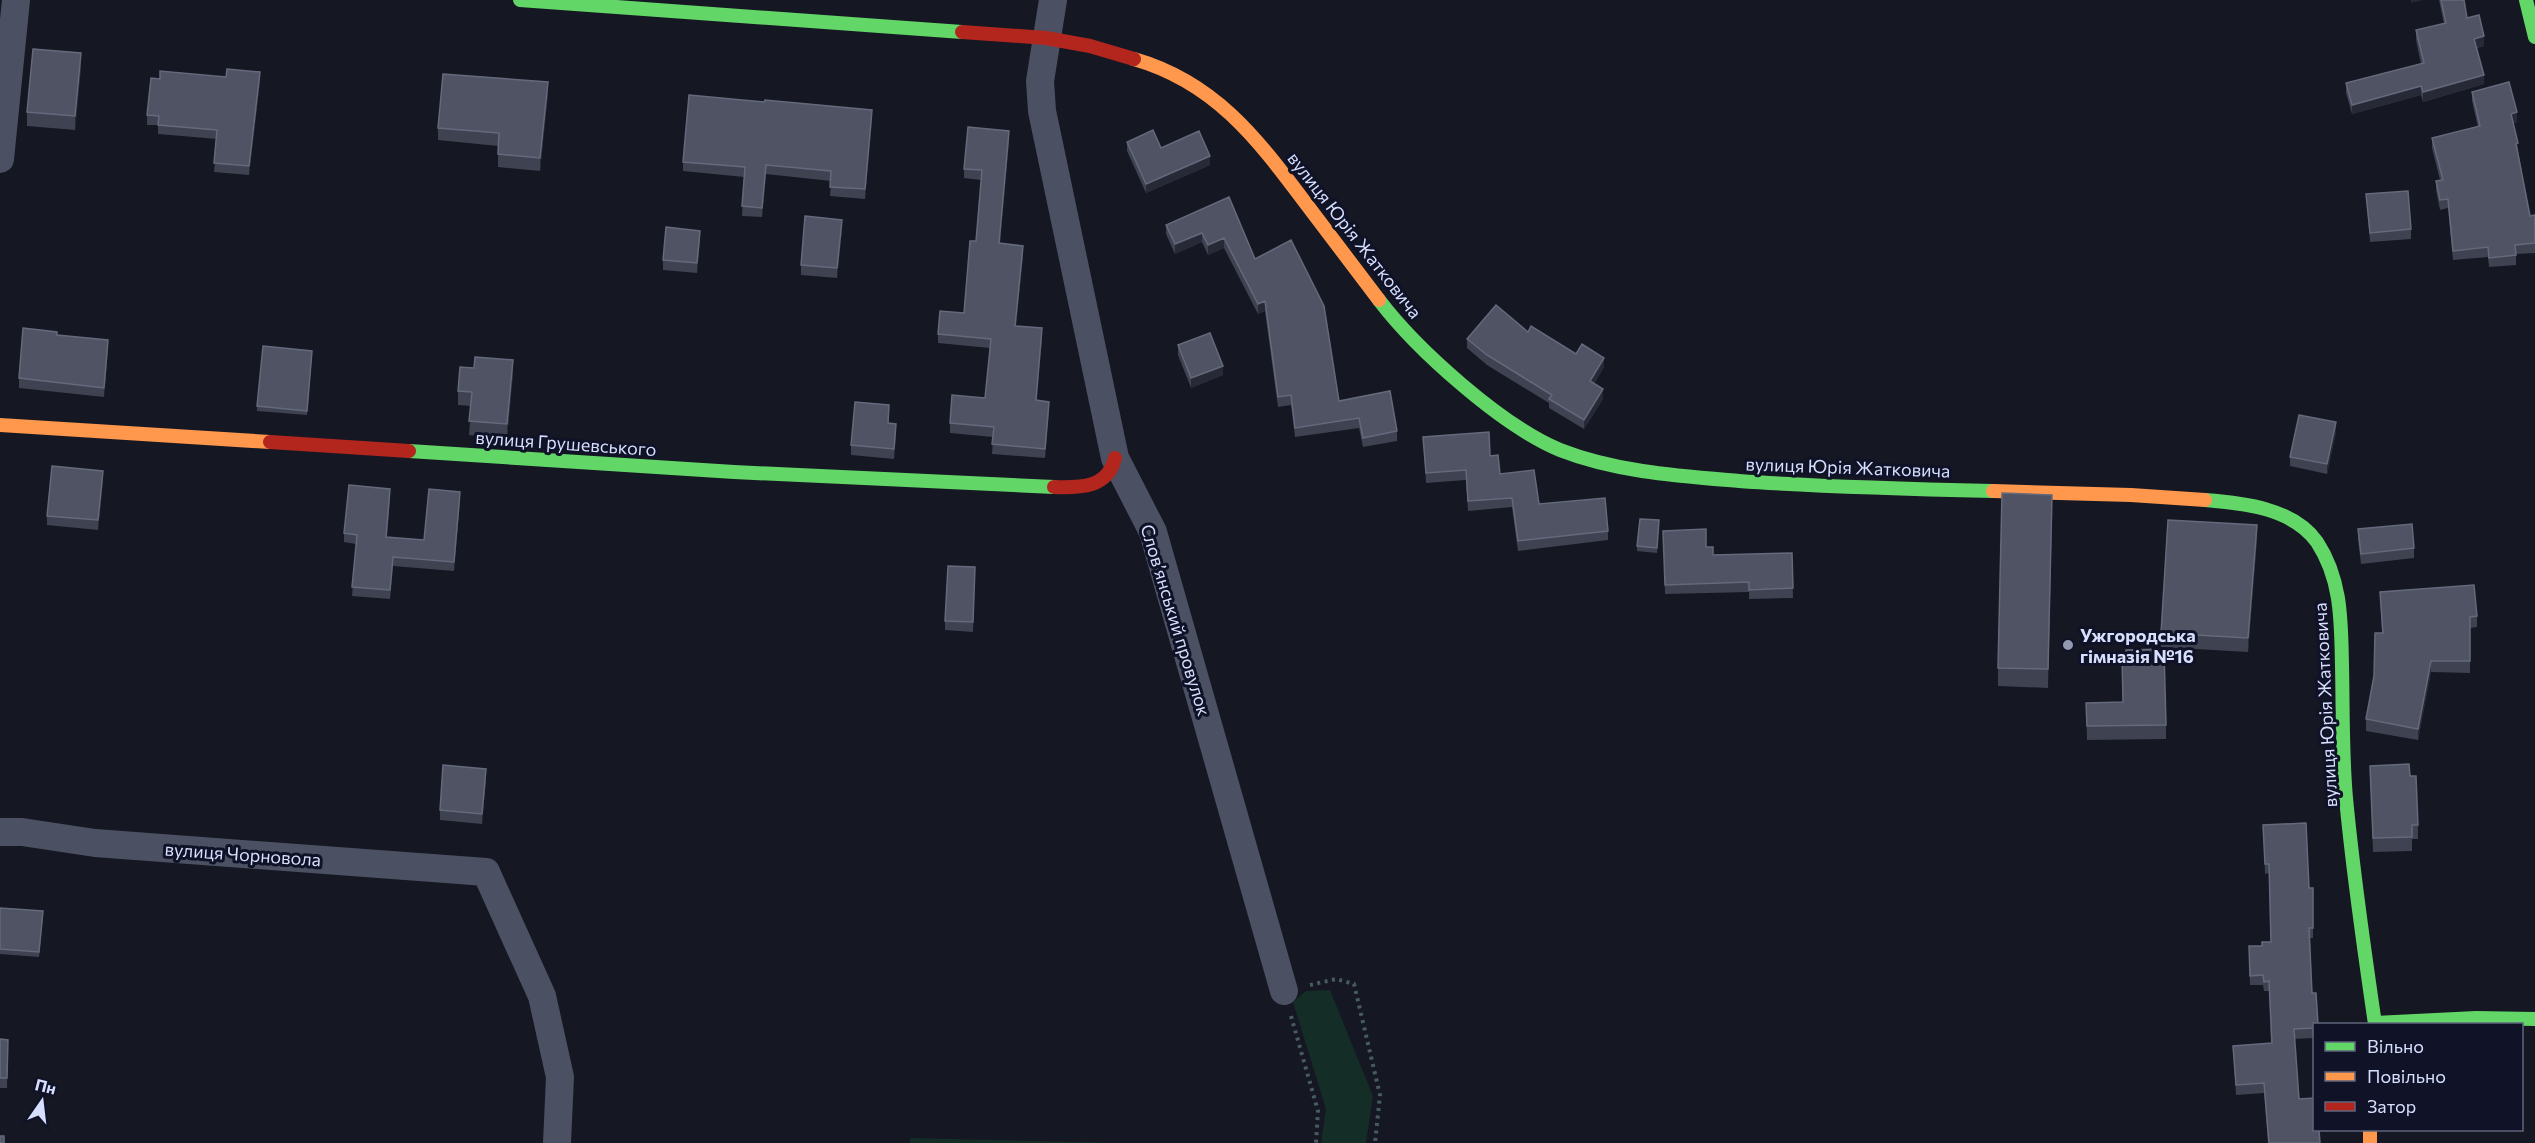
<svg xmlns="http://www.w3.org/2000/svg" width="2535" height="1143" font-family="Commissioner,sans-serif">
	<rect width="100%" height="100%" fill="#151722"/>
	<path fill="#142d26" d="M1330,990L1373,1096L1366,1143H1321L1326,1109L1293,1002L1306,991Z
		M910,1138L1119,1143H910Z"/>
	<g fill="none" stroke-linecap="round" stroke-linejoin="round">
		<path stroke="#485b61" stroke-width="4" stroke-dasharray="3 4.5" stroke-linecap="butt" d="M1310,985L1336,979L1354,984L1380,1095L1375,1143
			M1291,1016L1318,1111L1316,1143"/>
		<path stroke="#4b5162" stroke-width="28" d="M1053,0L1040,81L1042,111L1115,458L1153,532L1284,991
			M0,159L16,0
			M0,832H22L95,843L486,872L542,996L560,1077L557,1143"/>
		<path stroke="#63d668" stroke-width="14" d="M520,0L962,32
			M2526,0L2535,37
			M1379,300C1417,350 1502,426 1560,450C1616,472 1679,476 1739,481C1824,487 1908,489 1993,491
			M409,451L734,472L1054,487
			M2205,500C2243,503 2293,508 2317,542C2342,580 2341,622 2342,665C2343,709 2342,754 2346,798C2353,873 2364,949 2375,1024
			M2375,1023L2476,1018L2535,1019"/>
		<path stroke="#ff974d" stroke-width="14" d="M1134,59C1214,82 1256,137 1304,201C1329,234 1354,267 1379,300
			M0,425L270,442
			M1993,491L2131,495L2205,500
			M2370,1130V1143"/>
		<path stroke="#b3261e" stroke-width="14" d="M962,32L1046,38L1090,46L1134,59
			M270,442L409,451
			M1054,487C1080,488 1108,488 1115,458"/>
	</g>
	<path fill="#3e4251" d="M2439,0H2464L2467,18L2484,46L2477,48L2484,84L2423,102L2421,95L2352,114L2346,93V83L2421,64L2416,40V30L2444,24Z
		M81,67L75,130L27,126V112Z
		M260,81L249,175L214,172L217,139L158,134V125H147V115Z
		M2472,92L2517,122L2513,123L2530,216L2535,215V253L2516,254V265L2489,267L2488,257L2453,260L2448,208L2440,210L2436,190V181L2440,180L2432,148V138L2478,127L2472,101Z
		M548,94L540,171L498,167V146L438,140V128Z
		M872,120L865,199L830,196L831,181L766,174L762,217L742,216L744,177L683,171V162Z
		M1009,141L1000,244L1023,255L1016,326L1042,338L1036,400L1049,411L1045,458L992,454L993,437L950,433V423L985,398L990,348L938,343V334L964,313L976,241L981,180L964,178V169Z
		M1127,142L1161,148L1210,165L1146,193L1127,151Z
		M2366,194L2411,229V239L2370,242Z
		M1229,197L1255,259L1339,401L1397,431V441L1363,447L1359,428L1295,437L1291,405L1278,407L1265,311L1258,314L1224,248L1208,255L1202,242L1175,254L1166,234V225Z
		M842,230L837,278L801,275V265Z
		M700,240L697,273L663,270V260Z
		M1528,332L1604,367L1594,384L1603,399L1584,429L1549,408V403L1487,365L1467,348V339Z
		M57,335L108,349L104,397L19,388V378Z
		M1178,345L1223,375L1191,388L1178,355Z
		M312,356L307,415L257,411V406Z
		M513,374L507,438L469,435L471,406L458,405V391Z
		M889,415V423L896,433L894,459L851,455V445Z
		M2336,432L2327,474L2290,466V457Z
		M1423,437L1490,456L1500,474L1539,504L1608,531V540L1518,551L1512,507L1468,511L1466,480L1426,483Z
		M103,481L98,530L47,525V516Z
		M390,498L387,537L424,540L460,500L454,571L393,566L390,599L352,596L356,544L344,542V533Z
		M2052,513L2048,688L1998,686V668Z
		M1659,520L1657,553L1637,551V546Z
		M2358,529L2414,548V558L2361,564L2358,539Z
		M1663,531L1706,547L1713,555L1792,553L1793,598L1749,599V592L1665,594Z
		M2257,539L2248,652L2161,647V633Z
		M975,577L973,632L945,630V621Z
		M2380,592L2477,616V627L2470,628V673L2431,672L2418,740L2366,731V719L2382,633Z
		M2086,703L2166,725V739L2087,740Z
		M2370,766L2410,776L2418,825V839H2412V851L2373,852Z
		M486,779L482,824L440,820V810Z
		M2263,825L2309,888H2313V938H2310L2314,1038L2294,1039L2299,1099L2320,1143H2268L2264,1093L2236,1095L2233,1046L2271,1043L2269,991H2264L2263,985H2250L2249,946H2262L2271,942L2269,873L2265,874Z
		M0,908L43,916L39,957L0,954Z
		M0,1039L8,1040L7,1088H0Z"/>
	<path fill="#272a36" d="M2411,0H2423L2411,3Z
		M2484,36V46L2474,48V39Z
		M81,53V67L75,130V116Z
		M260,72V81L249,175V166Z
		M2484,75V84L2423,102V92Z
		M548,82V94L540,171V158Z
		M2421,86V95L2352,114V105Z
		M872,110V120L865,199V189Z
		M2517,112V122L2511,123V114Z
		M1009,131V141L999,253V243Z
		M1210,156V165L1146,193V184Z
		M766,165V174L762,217V208Z
		M842,220V230L837,278V268Z
		M700,231V240L697,273V263Z
		M1202,233V242L1175,254V244Z
		M1224,238V248L1208,255V245Z
		M1023,246V255L1015,335V326Z
		M1265,301V311L1258,314V304Z
		M1042,328V338L1036,410V400Z
		M108,340V349L104,397V388Z
		M1604,358V367L1590,391V381Z
		M513,360V374L507,438V424Z
		M1223,366V375L1191,388V378Z
		M1603,389V399L1584,429V420Z
		M1049,402V411L1045,458V449Z
		M2336,422V432L2327,474V464Z
		M896,424V433L894,459V449Z
		M103,471V481L98,530V520Z
		M390,489V498L386,546V537Z
		M460,492V500L454,571V562Z
		M2257,525V539L2248,652V638Z
		M2431,661V672L2418,740V729Z
		M486,769V779L482,824V814Z"/>
	<path fill="#4f5364" stroke="#64697c" stroke-width="1.5" d="M2441,0H2464L2467,18L2479,15L2484,36L2474,39L2484,75L2423,92L2421,86L2352,105L2346,83L2424,63L2416,30L2446,23Z
		M33,49L81,53L75,116L27,112Z
		M227,69L260,72L249,166L214,163L217,130L158,125L159,116L147,115L151,78L160,79V71L226,77Z
		M443,74L548,82L540,158L498,154L499,133L438,128Z
		M2509,82L2517,112L2511,114L2518,143L2516,144L2530,216L2535,215V243L2515,245L2516,255L2489,258L2488,247L2453,251L2448,199L2440,200L2436,181L2443,180L2432,138L2480,126L2472,92Z
		M689,95L764,102L765,100L872,110L865,189L830,187L831,171L766,165L762,208L742,206L745,167L683,162Z
		M968,127L1009,131L999,243L1023,246L1015,326L1042,328L1036,400L1049,402L1045,449L992,444L994,427L950,423L952,395L985,398L991,339L938,334L940,311L964,313L970,241H976L982,170L964,169Z
		M1153,130L1161,148L1199,131L1210,156L1146,184L1127,142Z
		M2408,191L2411,229L2370,233L2366,194Z
		M1229,197L1255,259L1291,240L1324,306L1339,401L1390,391L1397,431L1363,438L1359,418L1295,428L1291,395L1278,397L1265,301L1258,304L1224,238L1208,245L1202,233L1175,244L1166,225Z
		M805,216L842,220L837,268L801,265Z
		M666,227L700,231L697,263L663,260Z
		M1496,305L1528,332L1531,326L1576,354L1582,344L1604,358L1590,381L1603,389L1584,420L1549,399L1552,395L1487,355L1467,339Z
		M23,328L57,332V335L108,340L104,388L19,378Z
		M1210,333L1223,366L1191,378L1178,345Z
		M263,346L312,351L307,411L257,406Z
		M475,357L513,360L507,424L469,421L472,392L458,391L460,367L474,368Z
		M855,402L889,405L888,423L896,424L894,449L851,445Z
		M2299,415L2336,422L2327,464L2290,457Z
		M1489,432L1490,456L1498,455L1500,474L1534,470L1539,504L1605,498L1608,531L1518,541L1512,498L1468,501L1466,470L1426,473L1423,437Z
		M52,466L103,471L98,520L47,516Z
		M349,485L390,489L386,537L424,540L429,489L460,492L454,562L393,557L390,590L352,587L357,535L344,533Z
		M2002,493L2052,495L2048,669L1998,668Z
		M1640,519L1659,520L1657,548L1637,546Z
		M2168,520L2257,525L2248,638L2161,633Z
		M2412,524L2414,548L2361,554L2358,529Z
		M1706,529V547H1713V555L1792,553L1793,588L1749,590V582L1665,585L1663,531Z
		M948,566L975,567L973,622L945,621Z
		M2474,585L2477,616L2470,617V661H2431L2418,729L2366,719L2374,676L2375,633H2383L2380,592Z
		M2164,649L2166,725L2087,726L2086,703L2123,702L2122,657H2126V650Z
		M2409,764L2410,776H2416L2418,825H2412V837L2373,838L2370,766Z
		M443,765L486,769L482,814L440,810Z
		M2306,823L2309,888H2313V928H2309L2312,993H2316L2318,1024H2314V1028L2294,1029L2299,1099L2314,1098V1130H2319L2320,1143H2269L2264,1083L2236,1085L2233,1046L2272,1043L2269,981L2264,982L2263,975L2250,976L2249,946H2262V942H2271L2269,864H2265L2263,825Z
		M0,908L43,911L39,952L0,949Z
		M0,1039L8,1040L7,1078H0Z
		M0,1136H4V1143H0Z"/>
	<circle fill="#9399b1" stroke="#101327" stroke-width="2" cx="2068" cy="645" r="6"/>
	<g text-anchor="middle" dominant-baseline="central" stroke-width="6" stroke-linejoin="round" paint-order="stroke">
		<g font-size="18" fill="#d7dffe" stroke="#101327">
			<text transform="translate(1355 235) rotate(52)">вулиця Юрія Жатковича</text>
			<text transform="translate(566 443) rotate(4)">вулиця Грушевського</text>
			<text transform="translate(1848 467) rotate(2)">вулиця Юрія Жатковича</text>
			<text transform="translate(1176 620) rotate(73)">Словʼянський провулок</text>
			<text transform="translate(2325 705) rotate(-93)">вулиця Юрія Жатковича</text>
			<text transform="translate(243 854) rotate(4)">вулиця Чорновола</text>
		</g>
		<g font-size="18" font-weight="bold" fill="#d7dffe" stroke="#101327" text-anchor="start">
			<text x="2080" y="635">Ужгородська<tspan x="2080" dy="21">гімназія №16</tspan></text>
		</g>
	</g>
	<rect x="2313" y="1023" width="210" height="108" fill="#101327" stroke="#60657d" stroke-width="1.5"/>
	<rect x="2325" y="1042" width="30" height="9" fill="#63d668" stroke="#60657d" stroke-width="1.5"/>
	<text x="2367" y="1053" font-size="18" fill="#d7dffe">Вільно</text>
	<rect x="2325" y="1072" width="30" height="9" fill="#ff974d" stroke="#60657d" stroke-width="1.5"/>
	<text x="2367" y="1083" font-size="18" fill="#d7dffe">Повільно</text>
	<rect x="2325" y="1102" width="30" height="9" fill="#b3261e" stroke="#60657d" stroke-width="1.5"/>
	<text x="2367" y="1113" font-size="18" fill="#d7dffe">Затор</text>
	<g transform="translate(42 1101) rotate(14)" stroke="#101327" stroke-width="4.5" paint-order="stroke">
	<path d="M0-4.5L10 22L0 15L-10 22Z" fill="#d7dffe"/>
	<text y="-9" font-size="16" font-weight="bold" text-anchor="middle" fill="#d7dffe">Пн</text>
	</g>
</svg>
